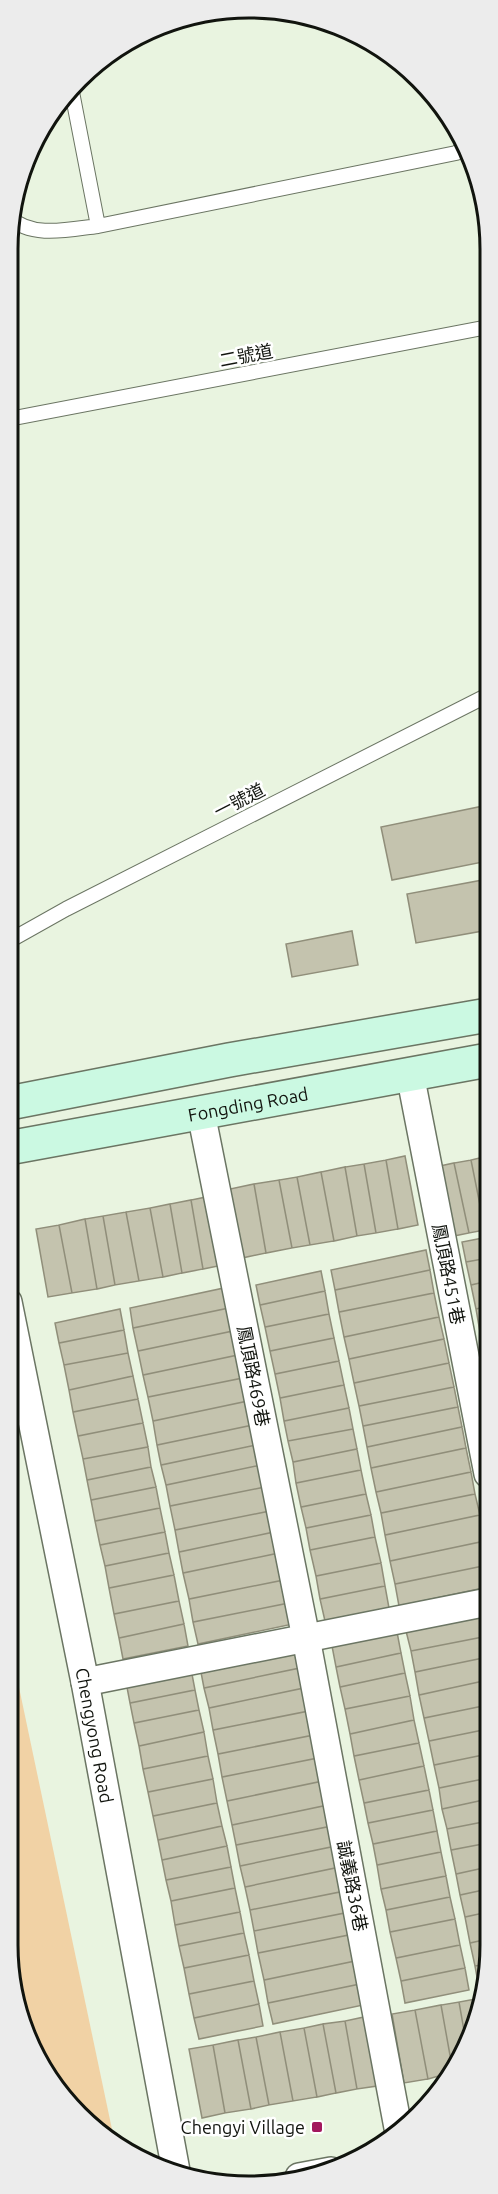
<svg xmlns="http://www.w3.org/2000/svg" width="498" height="2194" font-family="Ubuntu,'Noto Sans TC',sans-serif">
	<rect width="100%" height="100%" fill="#e9f4e0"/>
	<path fill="#f1d2a5" d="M8,1635L113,2134L111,2138L68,2104L26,2037L8,1945Z"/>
	<path fill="#c4c3ae" stroke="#908e7a" stroke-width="1.5" d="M488,805V861L392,880L381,827Z
		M488,879V930L416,943L407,894Z
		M352,931L358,965L292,977L286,944Z
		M405,1156L418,1225L398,1229L386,1160Z
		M488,1156V1229L485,1230L471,1160Z
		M386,1160L398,1229L376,1233L364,1164Z
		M471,1160L485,1230L469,1233L454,1163Z
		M454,1163L469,1233L449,1237L435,1167Z
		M364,1164L376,1233L357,1236L345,1167Z
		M345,1167L357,1236L334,1241L321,1172Z
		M321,1172L334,1241L310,1245L297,1177Z
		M297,1177L310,1245L292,1248L279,1180Z
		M279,1180L292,1248L266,1253L254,1184Z
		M254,1184L266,1253L242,1258L230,1189Z
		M211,1196L223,1265L203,1269L191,1200Z
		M191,1200L203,1269L182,1273L170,1204Z
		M170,1204L182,1273L163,1277L150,1208Z
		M150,1208L163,1277L139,1281L126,1212Z
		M126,1212L139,1281L115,1285L103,1216Z
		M103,1216L115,1285L97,1289L85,1219Z
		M85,1219L97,1289L72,1293L59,1225Z
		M59,1225L72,1293L48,1297L36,1229Z
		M488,1237V1258L466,1262L462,1242Z
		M426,1250L430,1270L335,1290L331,1270Z
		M488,1258V1281L471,1285L466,1262Z
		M430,1270L434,1293L339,1312L335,1290Z
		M321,1271L325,1291L260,1305L256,1285Z
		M488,1281V1306L476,1309L471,1285Z
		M224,1288L229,1308L133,1328L130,1308Z
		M325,1291L329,1314L265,1327L260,1305Z
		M434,1293L439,1317L344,1337L339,1312Z
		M488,1306V1330L480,1332L476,1309Z
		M229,1308L233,1331L138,1351L133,1328Z
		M120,1309L124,1330L59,1343L55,1323Z
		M329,1314L334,1338L270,1351L265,1327Z
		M439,1317L444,1339L349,1359L344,1337Z
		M124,1330L128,1353L64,1365L59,1343Z
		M488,1330V1355H485L480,1332Z
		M233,1331L238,1355L143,1375L138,1351Z
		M334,1338L339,1361L275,1374L270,1351Z
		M444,1339L449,1363L354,1383L349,1359Z
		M128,1353L133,1376L69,1390L64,1365Z
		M238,1355L243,1378L148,1397L143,1375Z
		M339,1361L344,1385L280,1398L275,1374Z
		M449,1363L454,1387L359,1406L354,1383Z
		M133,1376L138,1399L73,1412L69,1390Z
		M243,1378L248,1401L153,1421L148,1397Z
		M344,1385L349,1408L284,1421L280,1398Z
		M454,1387L458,1407L363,1426L359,1406Z
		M138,1399L143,1423L78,1436L73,1412Z
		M248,1401L253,1425L157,1445L153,1421Z
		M458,1407L462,1427L367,1447L363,1426Z
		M349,1408L353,1429L288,1441L284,1421Z
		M143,1423L148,1447L83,1459L78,1436Z
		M253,1425L256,1445L161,1465L157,1445Z
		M462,1427L466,1448L371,1468L367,1447Z
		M353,1429L357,1449L293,1462L288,1441Z
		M256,1445L261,1465L166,1485L161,1465Z
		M148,1447L151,1467L87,1480L83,1459Z
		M466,1448L471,1472L376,1492L371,1468Z
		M357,1449L361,1470L296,1483L293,1462Z
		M261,1465L265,1487L170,1506L166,1485Z
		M151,1467L156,1487L91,1500L87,1480Z
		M361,1470L366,1494L301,1507L296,1483Z
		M471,1472L475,1494L381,1513L376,1492Z
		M156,1487L160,1508L95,1521L91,1500Z
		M265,1487L270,1511L175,1530L170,1506Z
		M366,1494L371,1515L306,1528L301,1507Z
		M475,1494L480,1515L385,1535L381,1513Z
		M160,1508L165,1532L100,1545L95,1521Z
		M270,1511L274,1532L179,1552L175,1530Z
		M371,1515L375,1537L310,1550L306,1528Z
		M480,1515L485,1541L390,1561L385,1535Z
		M165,1532L169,1553L105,1566L100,1545Z
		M274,1532L279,1553L183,1573L179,1552Z
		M375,1537L381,1563L316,1576L310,1550Z
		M485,1541L488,1565L395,1584L390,1561Z
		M169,1553L174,1575L109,1588L105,1566Z
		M279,1553L284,1580L189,1599L183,1573Z
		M381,1563L385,1586L320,1599L316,1576Z
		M488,1565V1587L399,1606L395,1584Z
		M174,1575L179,1601L114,1614L109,1588Z
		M284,1580L289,1603L193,1622L189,1599Z
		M385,1586L389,1608L325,1621L320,1599Z
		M179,1601L184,1624L119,1638L114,1614Z
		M289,1603L293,1624L198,1644L193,1622Z
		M488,1614V1636L411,1651L406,1631Z
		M184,1624L188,1646L123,1659L119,1638Z
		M397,1632L401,1653L336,1667L332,1646Z
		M488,1636V1657L415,1672L411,1651Z
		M296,1647L300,1668L204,1688L200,1667Z
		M401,1653L405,1673L340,1687L336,1667Z
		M488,1657V1680L419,1695L415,1672Z
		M300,1668L304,1688L209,1708L204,1688Z
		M191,1669L195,1690L130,1703L126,1682Z
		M405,1673L410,1696L345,1709L340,1687Z
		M488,1680V1705L424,1718L419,1695Z
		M304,1688L309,1711L213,1730L209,1708Z
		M195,1690L199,1710L134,1723L130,1703Z
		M410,1696L414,1720L350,1734L345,1709Z
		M488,1705V1729L429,1741L424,1718Z
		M199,1710L204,1732L139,1746L134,1723Z
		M309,1711L314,1735L218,1754L213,1730Z
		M414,1720L419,1743L354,1756L350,1734Z
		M488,1729V1754L434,1765L429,1741Z
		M204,1732L208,1756L143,1769L139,1746Z
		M314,1735L318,1758L222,1777L218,1754Z
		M419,1743L424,1766L359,1780L354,1756Z
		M488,1754V1778L439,1788L434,1765Z
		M208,1756L213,1779L148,1792L143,1769Z
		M318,1758L323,1781L227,1801L222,1777Z
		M424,1766L429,1790L364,1803L359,1780Z
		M488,1778V1799L442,1809L439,1788Z
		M213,1779L217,1803L153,1816L148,1792Z
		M323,1781L328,1805L232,1825L227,1801Z
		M429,1790L433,1810L368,1823L364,1803Z
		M488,1799V1821L447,1829L442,1809Z
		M217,1803L222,1826L158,1840L153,1816Z
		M328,1805L332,1826L236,1845L232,1825Z
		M433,1810L437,1831L373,1844L368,1823Z
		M488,1821V1843L451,1850L447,1829Z
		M222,1826L227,1846L162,1860L158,1840Z
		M332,1826L336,1846L240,1866L236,1845Z
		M437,1831L441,1852L377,1865L373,1844Z
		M488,1843V1867L456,1874L451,1850Z
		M227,1846L231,1867L166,1880L162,1860Z
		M336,1846L340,1867L245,1887L240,1866Z
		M441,1852L446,1876L381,1889L377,1865Z
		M231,1867L235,1888L171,1901L166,1880Z
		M340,1867L345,1891L250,1910L245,1887Z
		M488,1867V1889L460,1895L456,1874Z
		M446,1876L450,1897L386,1910L381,1889Z
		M235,1888L240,1912L175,1925L171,1901Z
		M488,1889V1912L465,1917L460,1895Z
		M345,1891L350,1912L254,1931L250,1910Z
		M450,1897L455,1919L390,1932L386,1910Z
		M240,1912L244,1933L179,1946L175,1925Z
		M350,1912L354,1934L258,1953L254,1931Z
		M488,1912V1939L470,1943L465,1917Z
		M455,1919L460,1945L396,1958L390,1932Z
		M244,1933L249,1955L184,1968L179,1946Z
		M354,1934L360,1960L264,1980L258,1953Z
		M488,1939V1964L475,1966L470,1943Z
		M460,1945L465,1968L401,1981L396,1958Z
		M249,1955L254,1981L189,1994L184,1968Z
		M360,1960L365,1983L268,2003L264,1980Z
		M488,1964L485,1987L479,1988L475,1966Z
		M465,1968L469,1990L405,2003L401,1981Z
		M254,1981L259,2004L194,2018L189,1994Z
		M365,1983L368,2004L273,2024L268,2003Z
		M481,1998L466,2042L459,2002Z
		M459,2002L466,2042L458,2065L453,2072L441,2005Z
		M259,2004L263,2026L199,2039L194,2018Z
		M441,2005L453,2072L428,2079L415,2010Z
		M415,2010L428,2079L404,2083L392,2014Z
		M364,2017L377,2086L357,2089L345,2021Z
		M345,2021L357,2089L336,2093L323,2024Z
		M323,2024L336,2093L317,2097L304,2028Z
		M304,2028L317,2097L293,2101L280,2032Z
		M280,2032L293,2101L269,2105L256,2037Z
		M256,2037L269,2105L251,2109L238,2040Z
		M238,2040L251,2109L225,2113L213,2045Z
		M213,2045L225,2113L202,2118L189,2049Z"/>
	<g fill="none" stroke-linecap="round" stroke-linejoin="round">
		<g stroke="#6b7563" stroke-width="16">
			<path id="lane" d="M72,92L98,226L456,153L467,146
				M10,217C31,239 71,229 98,226
				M9,419L488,327
				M9,941L66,909L488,695"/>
		</g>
		<g stroke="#6b7563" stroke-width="30">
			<g id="street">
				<path d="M410,1074L488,1474"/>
				<path d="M201,1113L306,1638L399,2133"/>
				<path id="s1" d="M8,1302L85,1682L176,2171"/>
				<path d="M85,1682L488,1602"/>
				<path d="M299,2177L331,2171"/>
			</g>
		</g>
		<g stroke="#6b7563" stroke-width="36">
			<g id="secondary">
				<path d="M9,1103L229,1060L488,1015"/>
				<path id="s2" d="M8,1148L488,1060"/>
			</g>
		</g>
		<use href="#lane" stroke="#fff" stroke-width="14"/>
		<use href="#street" stroke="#fff" stroke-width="27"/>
		<use href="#secondary" stroke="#cbf9e2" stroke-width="33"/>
	</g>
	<rect fill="#a3175e" stroke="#fff" stroke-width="2" x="311" y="2121" width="12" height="12" rx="3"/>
	<g text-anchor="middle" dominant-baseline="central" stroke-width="5" stroke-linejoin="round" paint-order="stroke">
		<g font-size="18" fill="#11140e" stroke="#fff">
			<text transform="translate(246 355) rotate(-11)">二號道</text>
			<text transform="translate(239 800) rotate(-27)">一號道</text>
			<text stroke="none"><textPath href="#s2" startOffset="244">Fongding Road</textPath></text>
			<text transform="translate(449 1274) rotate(79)">鳳頂路451巷</text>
			<text transform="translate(254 1376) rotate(79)">鳳頂路469巷</text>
			<text stroke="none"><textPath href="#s1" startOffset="442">Chengyong Road</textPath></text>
			<text transform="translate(353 1886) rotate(79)">誠義路36巷</text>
		</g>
		<g font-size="18" fill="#11140e" stroke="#fff" text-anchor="end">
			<text x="305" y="2127">Chengyi Village</text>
		</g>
	</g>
	<path d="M0 0H498V2194H0ZM249 18H249A231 231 0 0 1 480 249V1945A231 231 0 0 1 249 2176H249A231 231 0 0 1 18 1945V249A231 231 0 0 1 249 18Z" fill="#ececec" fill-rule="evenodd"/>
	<path fill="none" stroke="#11140e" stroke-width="3" d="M249 18H249A231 231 0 0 1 480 249V1945A231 231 0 0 1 249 2176H249A231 231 0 0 1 18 1945V249A231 231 0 0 1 249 18Z"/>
</svg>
